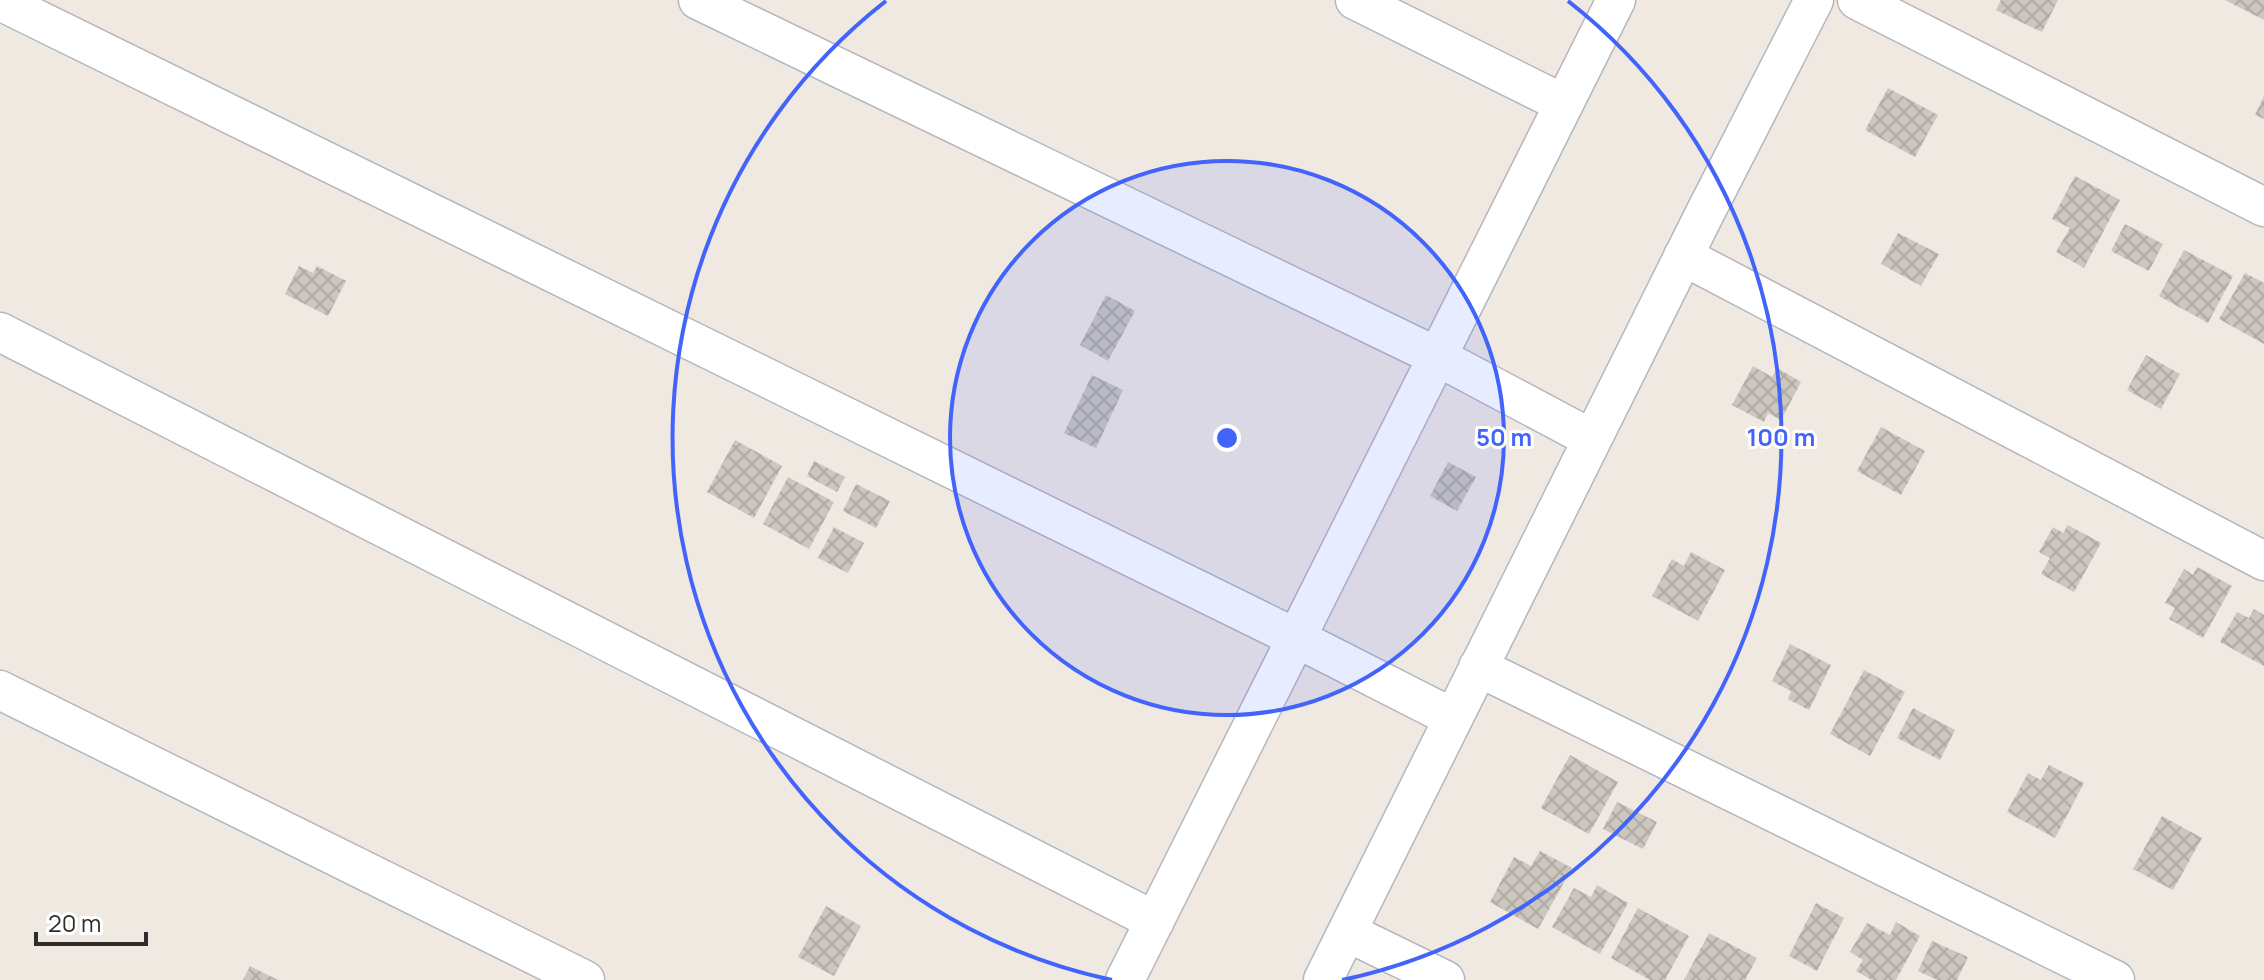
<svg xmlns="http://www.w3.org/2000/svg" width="2264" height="980" font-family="Manrope,sans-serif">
	<defs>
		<pattern id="building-cross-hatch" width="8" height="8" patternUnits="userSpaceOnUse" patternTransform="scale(2)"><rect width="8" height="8" fill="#cbc7bf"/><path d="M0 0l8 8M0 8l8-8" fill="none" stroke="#afaba4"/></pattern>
	</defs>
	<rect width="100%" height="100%" fill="#efe9e1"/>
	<path fill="url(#building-cross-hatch)" d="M2001,0H2058L2042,32L1996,10Z
		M2225,0H2264V20Z
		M1888,88L1938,115L1915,157L1865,130Z
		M2264,96V119L2255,115Z
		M2075,176L2120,200L2084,268L2056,252L2070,228L2052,219Z
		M2125,224L2163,244L2149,271L2111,251Z
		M1898,233L1939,254L1921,286L1881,264Z
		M2184,250L2233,276L2208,323L2159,296Z
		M299,266L313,273L317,266L346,281L328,316L285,294Z
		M2245,273L2264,283V344L2219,319Z
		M1106,295L1135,311L1108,361L1080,345Z
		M2146,355L2180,374L2161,409L2127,390Z
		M1753,366L1772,377L1777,368L1801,382L1781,420L1768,413L1764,422L1732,405Z
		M1092,375L1123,390L1096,448L1064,433Z
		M1881,427L1925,451L1901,495L1857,471Z
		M735,440L782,466L754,518L707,492Z
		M814,461L845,477L837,492L807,476Z
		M1448,462L1476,477L1457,511L1430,496Z
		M788,477L834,502L809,549L763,524Z
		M856,484L890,501L876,528L843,511Z
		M2068,525L2101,543L2074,592L2041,574L2050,558L2039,552L2053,527L2063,533Z
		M834,527L864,543L848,573L818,558Z
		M1691,552L1725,570L1698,621L1652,596L1672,559L1684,566Z
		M2197,567L2232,586L2203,638L2169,619L2175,608L2165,603L2184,569L2193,575Z
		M2254,609L2264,615V666L2220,642L2237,612L2249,618Z
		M1790,644L1831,665L1809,710L1788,699L1791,691L1772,681Z
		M1864,670L1905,692L1870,756L1830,734Z
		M1913,708L1955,730L1940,760L1897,738Z
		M1570,755L1618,782L1589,834L1541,808Z
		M2049,765L2084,783L2055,838L2007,812L2028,773L2041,780Z
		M1617,802L1657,822L1643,849L1603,829Z
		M2162,816L2202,838L2173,890L2133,869Z
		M1540,851L1572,868L1538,929L1490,902L1514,857L1531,866Z
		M1597,885L1628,903L1600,954L1552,927L1574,888L1591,897Z
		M1816,903L1844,918L1817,971L1789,956Z
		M826,906L861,926L834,976L798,957Z
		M1638,908L1689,936L1665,980H1650L1611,958Z
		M1896,922L1920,936L1896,980H1872L1856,971L1863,960L1850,952L1867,923L1890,935Z
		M1709,933L1757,958L1745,980H1684Z
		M1932,941L1968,957L1957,980H1937L1918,971Z
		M250,966L278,980H243Z"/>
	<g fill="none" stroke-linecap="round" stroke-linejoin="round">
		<g stroke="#b4b7c1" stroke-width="41">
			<path id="minor" d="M698,0L1438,357L1592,439
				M1355,0L1564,104
				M1857,0L2264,207
				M0,1L1296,638L1453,718
				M1683,256L2264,561
				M0,332L1155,921
				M1478,667L2115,980
				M0,690L585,980
				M1347,932L1445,980
				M1125,980L1616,0
				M1323,980L1704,215L1814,0"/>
		</g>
		<use href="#minor" stroke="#fff" stroke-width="38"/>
	</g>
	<circle cx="1227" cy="438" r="277" fill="#4264fb" fill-opacity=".12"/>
	<g fill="none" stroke="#4264fb" stroke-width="4">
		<circle cx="1227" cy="438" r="277"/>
		<path d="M1112 980A554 554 0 0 1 886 1M1568 1A554 554 0 0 1 1342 980"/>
	</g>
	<circle cx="1227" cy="438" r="12" fill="#4264fb" stroke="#fff" stroke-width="4"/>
	<g font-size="24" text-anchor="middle" font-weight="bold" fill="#4264fb" stroke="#fff" stroke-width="6" stroke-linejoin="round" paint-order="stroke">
		<text x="1504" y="446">50 m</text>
		<text x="1781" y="446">100 m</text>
	</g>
	<path d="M36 932v12h110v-12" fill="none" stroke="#2e2e2e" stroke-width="4"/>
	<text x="48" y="932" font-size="24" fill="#2e2e2e" stroke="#ffffff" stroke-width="6" paint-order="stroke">20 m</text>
</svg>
